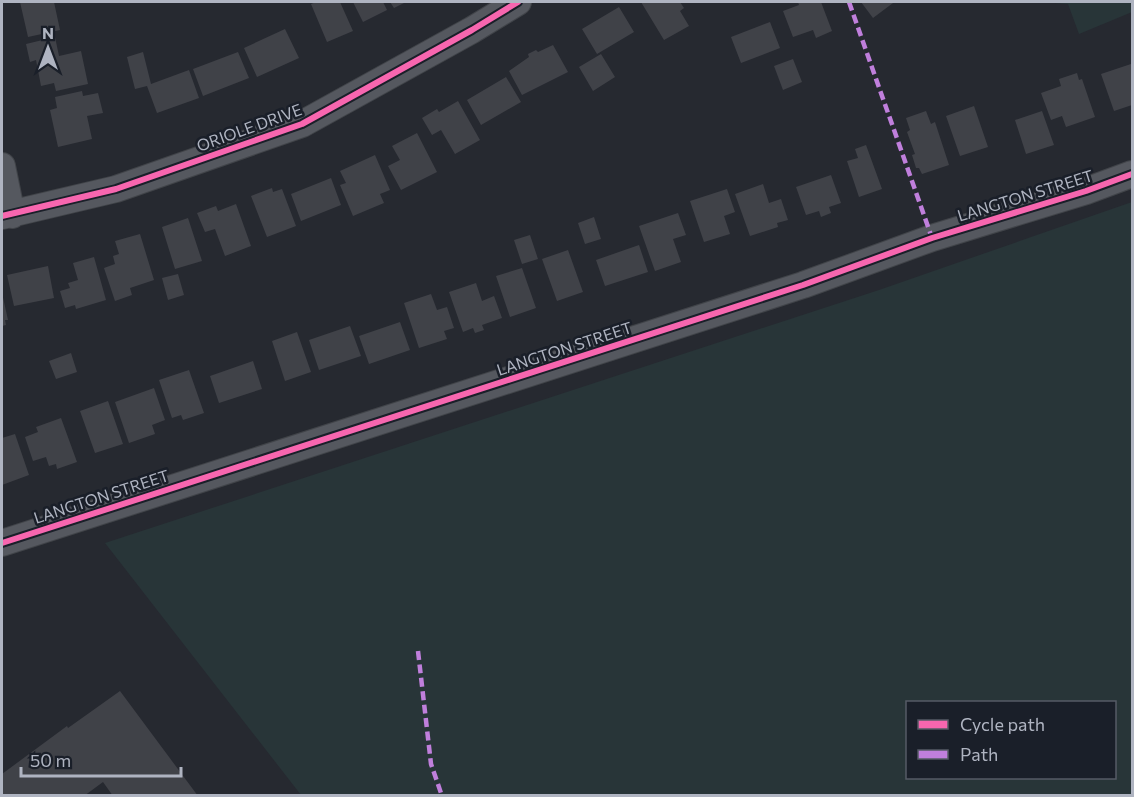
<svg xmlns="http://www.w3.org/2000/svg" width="1134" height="797" font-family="Commissioner,sans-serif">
	<rect width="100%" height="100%" fill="#262930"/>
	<path fill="#283538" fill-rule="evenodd" d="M1042,2H1132V12L1079,34L1068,4Z
		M1132,202V795H301L105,543L879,290ZM908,702H1114V778H908Z"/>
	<path fill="#404248" d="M20,2H54L60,30L28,37Z
		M316,2H340L353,31L327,42L311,4Z
		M353,2H383L387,10L363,22Z
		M390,2H406L394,8Z
		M641,2H680L684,8L680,11L689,26L664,40Z
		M798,2H821L832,31L816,38L813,30L793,37L783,11L799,5Z
		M861,2H892L893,3L873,18Z
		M619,7L634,32L597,54L582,29Z
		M770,22L780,48L741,63L731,37Z
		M285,29L299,58L257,77L244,48Z
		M55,37L59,56L81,51L88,84L56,91L54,83L41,86L36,60L30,62L26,44Z
		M553,45L568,72L522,95L509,71L529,57L528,54L536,50L538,52Z
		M143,52L151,84L189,70L199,98L157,113L147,86L135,89L127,57Z
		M238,52L249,78L203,96L193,69Z
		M601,54L615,77L593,91L579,67Z
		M793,59L802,82L783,90L774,66Z
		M1131,64L1132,105L1114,111L1101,74Z
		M1077,73L1079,80L1082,79L1095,117L1066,127L1062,116L1051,120L1041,93L1061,86L1059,79Z
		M506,77L521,102L481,125L467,100Z
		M82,91L83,96L98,93L103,113L87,116L92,139L58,147L50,110L57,108L55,97Z
		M458,101L480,140L455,154L441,130L432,135L422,118L437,109L439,112Z
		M974,106L988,147L960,156L946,116Z
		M926,111L931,124L935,122L949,165L922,174L919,168H916L912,155L915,154L907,132L910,130L906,118Z
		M1042,111L1054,145L1026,154L1015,120Z
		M417,133L437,172L401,190L388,166L400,160L392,146Z
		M866,145L882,189L859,197L847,161L858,158L855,149Z
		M375,155L390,190L380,194L384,203L353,216L340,185L346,183L340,171Z
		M831,175L841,203L829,207L831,213L821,217L819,211L806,215L796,187Z
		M331,178L341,205L301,221L291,194Z
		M763,184L769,203L781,199L788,220L777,223L778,227L750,236L735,194Z
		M272,188L273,192L282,189L296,226L267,237L251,196Z
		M727,189L735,212L724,216L730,234L704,242L690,201Z
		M236,204L251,246L225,256L215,229L205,232L197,213L216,206L218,211Z
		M678,213L686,235L673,239L681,262L655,271L639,226Z
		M594,217L601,239L585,244L578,223Z
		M188,218L202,261L175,269L162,227Z
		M140,234L154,280L130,288L132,295L115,301L104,268L115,264L113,256L119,254L115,241Z
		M530,235L538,259L522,264L514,240Z
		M639,245L648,272L605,286L596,260Z
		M568,250L583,292L557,301L542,259Z
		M94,257L106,300L76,309L75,305L65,308L60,291L70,288L68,283L78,280L73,263Z
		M48,266L54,298L14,306L7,275Z
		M522,268L536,308L510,317L496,276Z
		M178,274L184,295L168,300L162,278Z
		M476,283L482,301L494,296L502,318L482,325L484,330L475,333L473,328L463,332L449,292Z
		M2,293L8,320H5L6,325L2,326Z
		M431,294L437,310L447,307L454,328L444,331L447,339L419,348L404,303Z
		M400,322L410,350L369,364L359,336Z
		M350,326L361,356L319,370L309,340Z
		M297,332L311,372L285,381L272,341Z
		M71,353L77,372L56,379L49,361Z
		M253,361L262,389L219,403L210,376Z
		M189,370L204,413L183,420L181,415L172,418L159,380Z
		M154,388L165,420L152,425L155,434L129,443L115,402Z
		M108,401L123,444L95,453L80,411Z
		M61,418L77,462L57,469L56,464L49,466L46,457L33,461L25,437L38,432L36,427Z
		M15,434L29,475L2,485V438Z
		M120,691L198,796H113L103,782L84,796H2V774L67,726L68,728Z"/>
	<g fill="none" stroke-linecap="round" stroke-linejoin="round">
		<g stroke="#414449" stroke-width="28">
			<path id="minor" d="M2,166L12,215
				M2,216L116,189L302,124L472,30L518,2
				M2,543L803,285L932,238L1086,191L1132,174"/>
		</g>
		<use href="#minor" stroke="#55585f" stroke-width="26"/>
		<path stroke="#c07fdc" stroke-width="4.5" stroke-dasharray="9 4.5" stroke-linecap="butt" d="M849,2L932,238
			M418,651L431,764L442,796"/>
		<g stroke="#1a1f29" stroke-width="10">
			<path id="cycleway" d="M2,216L116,189L302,124L472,30L518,2
				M2,543L803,285L932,238L1086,191L1132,174"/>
		</g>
		<use href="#cycleway" stroke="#f766af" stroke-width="6"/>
	</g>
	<g text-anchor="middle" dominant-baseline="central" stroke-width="5" stroke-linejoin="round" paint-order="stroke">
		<g font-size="16" fill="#afb4c1" stroke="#1a1f29">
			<text transform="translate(249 127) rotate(-20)">ORIOLE DRIVE</text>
			<text transform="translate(1025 195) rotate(-17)">LANGTON STREET</text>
			<text transform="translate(564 348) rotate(-18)">LANGTON STREET</text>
			<text transform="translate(101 496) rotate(-18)">LANGTON STREET</text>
		</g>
	</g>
	<rect width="1134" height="797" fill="none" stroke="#afb4c1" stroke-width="6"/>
	<rect x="906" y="701" width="210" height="78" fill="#1a1f29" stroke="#565b66" stroke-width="1.5"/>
	<rect x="918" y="720" width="30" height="9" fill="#f766af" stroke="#565b66" stroke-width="1.5"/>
	<text x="960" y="731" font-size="18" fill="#afb4c1">Cycle path</text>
	<rect x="918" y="750" width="30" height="9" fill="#c07fdc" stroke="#565b66" stroke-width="1.5"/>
	<text x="960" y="761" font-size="18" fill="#afb4c1">Path</text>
	<g transform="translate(48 48)" stroke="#1a1f29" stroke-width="4.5" paint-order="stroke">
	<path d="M0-4.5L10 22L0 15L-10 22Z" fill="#afb4c1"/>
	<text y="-9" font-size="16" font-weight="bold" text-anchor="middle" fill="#afb4c1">N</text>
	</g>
	<path d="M21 767v9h160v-9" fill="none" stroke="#afb4c1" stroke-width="3"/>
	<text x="30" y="767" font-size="18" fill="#afb4c1" stroke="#1a1f29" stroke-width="4.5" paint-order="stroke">50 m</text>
</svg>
